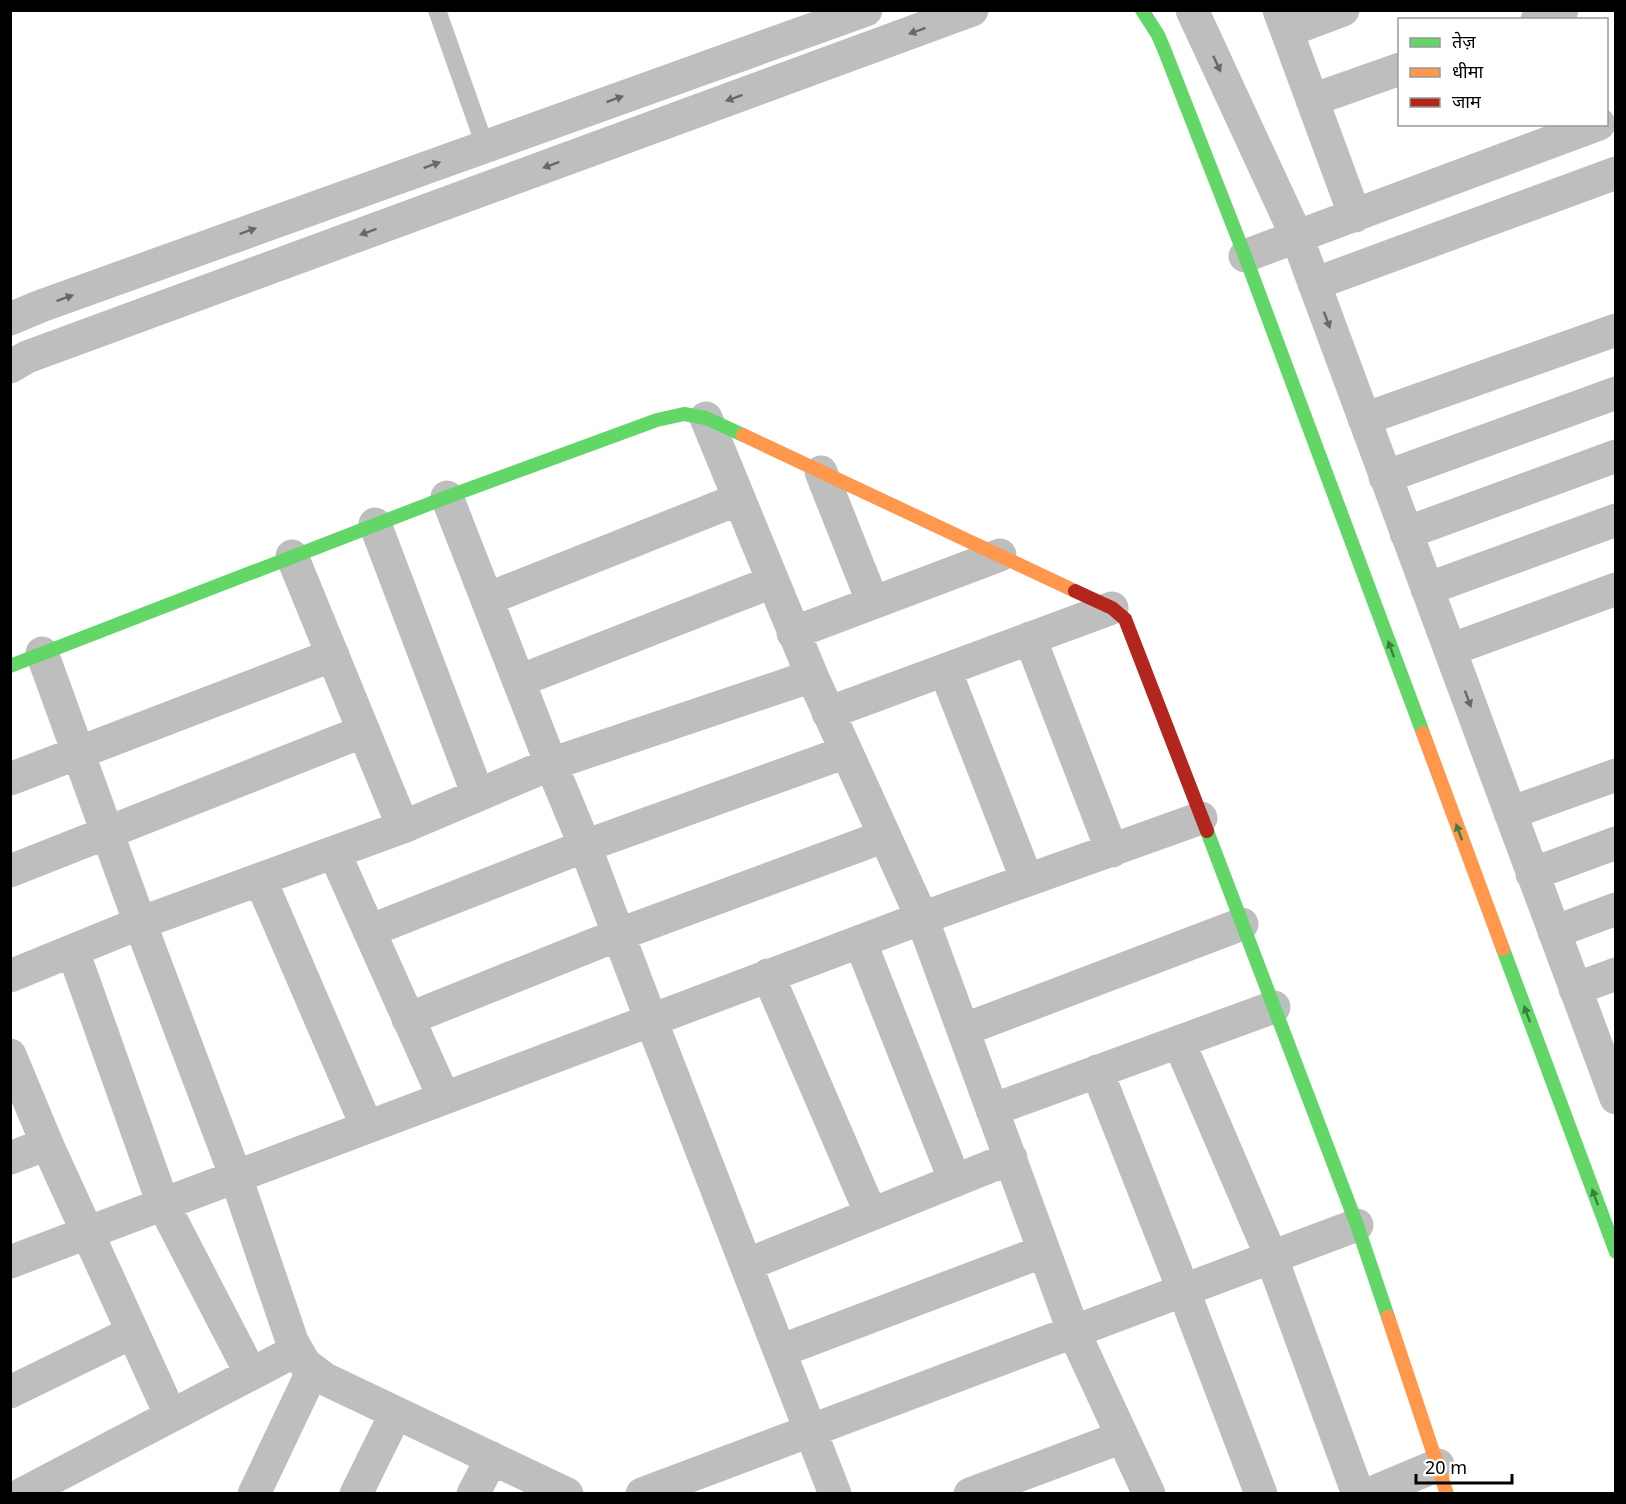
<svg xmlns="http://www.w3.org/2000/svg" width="1626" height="1504" font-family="'Noto Sans','Noto Sans Devanagari',sans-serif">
	<rect width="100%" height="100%" fill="#fff"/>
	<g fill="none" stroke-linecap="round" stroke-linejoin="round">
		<path stroke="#bebebe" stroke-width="18" d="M437,10L485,146"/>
		<path stroke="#bebebe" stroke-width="33" d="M1192,10L1297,237L1616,1098
			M1279,10L1355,216
			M1537,20L1562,10
			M1287,31L1343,10
			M1312,100L1400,69
			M1245,256L1599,124
			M1314,284L1616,173
			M10,319L41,306L866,10
			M10,367L27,357L972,10
			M706,418L812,676L922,918L1073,1330L1149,1494
			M1364,419L1616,330
			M821,472L873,603
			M1385,477L1616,393
			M447,497L551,764L585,846L651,1020L835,1494
			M375,524L478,795
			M1406,533L1616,456
			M292,556L403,827
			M1427,589L1616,520
			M487,599L739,499
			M793,633L1000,555
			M1030,638L1112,851
			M1450,650L1616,589
			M42,653L140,923L236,1177L292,1341L305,1364L325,1379L567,1494
			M945,670L1027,880
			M519,681L772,582
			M828,713L1112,608
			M10,779L333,655
			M1510,813L1616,775
			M334,852L444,1098
			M10,871L364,731
			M1532,874L1616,843
			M260,879L367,1127
			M369,931L585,846L846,752
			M1554,932L1616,909
			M860,941L955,1181
			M73,951L163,1204L251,1374
			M768,975L871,1214
			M10,976L140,923L403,827L551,764L812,676
			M1575,989L1616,974
			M408,1019L620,934L885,836
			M963,1030L1242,924
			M1179,1042L1271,1256L1358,1494
			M10,1055L47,1144L171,1416
			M1097,1071L1183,1289L1261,1494
			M992,1110L1274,1007
			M10,1158L47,1144
			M10,1262L922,918L1201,818
			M746,1265L1011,1158
			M780,1351L1044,1251
			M10,1392L133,1332
			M22,1494L297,1350
			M254,1494L313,1370
			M356,1494L396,1413
			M473,1494L492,1458
			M642,1494L1357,1225
			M970,1494L1122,1437
			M1369,1494L1438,1465"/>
		<path stroke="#63d668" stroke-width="14" d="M1142,10L1158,35L1164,49L1245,256L1423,733
			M10,666L447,497L657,420L684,414L706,418L743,435
			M1207,831L1357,1225L1388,1317
			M1503,949L1616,1252"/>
		<path stroke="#ff974d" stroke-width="14" d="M743,435L1075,591
			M1423,733L1503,949
			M1388,1317L1447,1494"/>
		<path stroke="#b3261e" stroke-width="14" d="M1075,591L1112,608L1125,619L1207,831"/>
	</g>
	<defs><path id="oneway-solid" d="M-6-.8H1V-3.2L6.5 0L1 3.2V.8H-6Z" transform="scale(1.5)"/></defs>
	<g fill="#686868">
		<use href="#oneway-solid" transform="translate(917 31) rotate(160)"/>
		<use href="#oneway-solid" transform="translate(1217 64) rotate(65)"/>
		<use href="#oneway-solid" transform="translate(734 98) rotate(160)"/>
		<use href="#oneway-solid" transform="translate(615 99) rotate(-20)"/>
		<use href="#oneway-solid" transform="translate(432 165) rotate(-20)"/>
		<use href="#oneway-solid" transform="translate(551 165) rotate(160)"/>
		<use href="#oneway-solid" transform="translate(248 231) rotate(-20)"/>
		<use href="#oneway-solid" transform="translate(368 232) rotate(160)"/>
		<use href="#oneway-solid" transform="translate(65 298) rotate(-20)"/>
		<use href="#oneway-solid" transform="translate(1327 320) rotate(70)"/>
		<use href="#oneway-solid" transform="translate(1468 699) rotate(70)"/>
	</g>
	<g fill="#3b803e">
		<use href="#oneway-solid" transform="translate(1391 649) rotate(-110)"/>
		<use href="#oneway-solid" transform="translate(1459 832) rotate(-110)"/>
		<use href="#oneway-solid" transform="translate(1527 1014) rotate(-110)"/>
		<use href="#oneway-solid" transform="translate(1595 1197) rotate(-110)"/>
	</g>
	<rect width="1626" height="1504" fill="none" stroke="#000000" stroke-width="24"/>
	<rect x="1398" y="18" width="210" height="108" fill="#ffffff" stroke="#999999" stroke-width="1.5"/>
	<rect x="1410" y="38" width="30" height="9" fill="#63d668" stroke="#999999" stroke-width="1.5"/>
	<text x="1452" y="48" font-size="18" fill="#000000">तेज़</text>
	<rect x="1410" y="68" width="30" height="9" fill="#ff974d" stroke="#999999" stroke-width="1.5"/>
	<text x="1452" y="78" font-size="18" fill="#000000">धीमा</text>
	<rect x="1410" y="98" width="30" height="9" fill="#b3261e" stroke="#999999" stroke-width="1.5"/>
	<text x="1452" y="108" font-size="18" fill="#000000">जाम</text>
	<path d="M1416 1474v9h96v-9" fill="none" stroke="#000000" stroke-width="3"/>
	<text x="1425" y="1474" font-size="18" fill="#000000" stroke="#ffffff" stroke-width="4.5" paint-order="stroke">20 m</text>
</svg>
